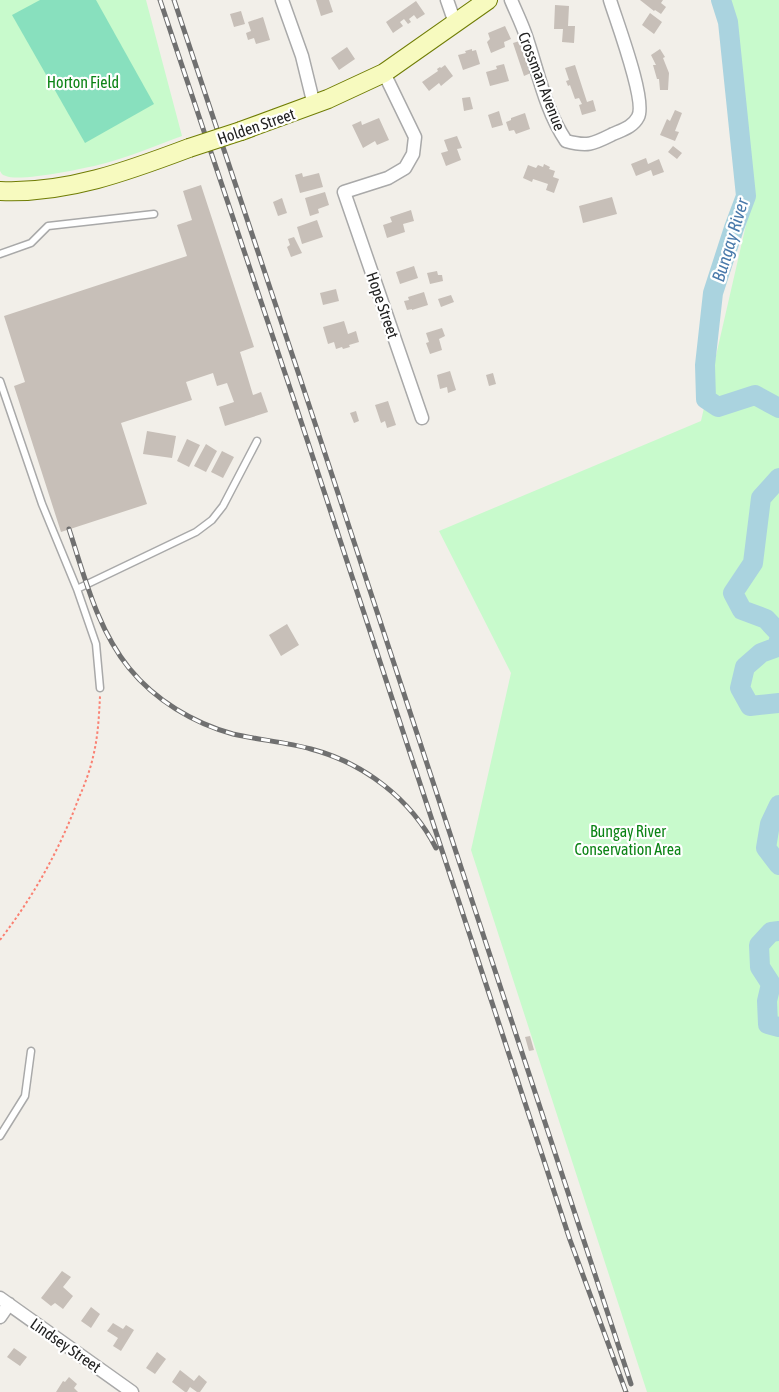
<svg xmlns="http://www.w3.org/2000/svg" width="779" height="1392" font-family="'Asap Condensed',sans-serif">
	<rect width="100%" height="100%" fill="#f2efe9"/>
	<path fill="#c8facc" d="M0,0H146L182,136C155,146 126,158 98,165C82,169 19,182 6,176C2,175 2,174 0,171Z
		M724,0H779V1392H647L471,850L511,673L439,531L701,421L748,216L728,22Z"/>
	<path fill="#88e0be" d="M40,0H96L154,104L85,143L12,15Z"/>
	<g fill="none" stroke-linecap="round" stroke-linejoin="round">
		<path stroke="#aad3df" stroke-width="20" d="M721,0L728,22L746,196L734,228L713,293L705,365L706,399L718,407L755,395L779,408
			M779,478L761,498L753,563L733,593L742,610L766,619L779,633
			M779,640L777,647L761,653L745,667L740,688L750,706L779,703
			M779,805L770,824L766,848L779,865
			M779,931L771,932L759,945L760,967L771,984L767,1001L768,1024L779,1027"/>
	</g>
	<path fill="#c7bfb8" d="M316,0H329L333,12L321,16Z
		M640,0H663L661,3L666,7L661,14L655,10L654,11Z
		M416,1L425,14L417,19L414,15L409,19L411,22L408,24L404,19L400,22L403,26L393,33L386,22Z
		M555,5L569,6L568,26H575L574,43L562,42L563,29H554Z
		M241,11L245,24L234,27L230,14Z
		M650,13L662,22L654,34L642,25Z
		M263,17L270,40L256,44L254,38L248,40L246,33L251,31L248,22Z
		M505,26L511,39L504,42L505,47L491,53L487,42L490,39L488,33Z
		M523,40L533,72L524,76L513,43Z
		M347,47L355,59L339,70L331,58Z
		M472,49V51L476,50L480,64L463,70L458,55L466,53L465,51Z
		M660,49L665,57L663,58L669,73L668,90H660L659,79H657L653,65H656L651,55Z
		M504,64L509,81L490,86L486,72L497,69L496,66Z
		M445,65L453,76L441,86L439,83L429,91L422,82L438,71L437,69L440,67L441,68Z
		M575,65L587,102L593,100L596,111L582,115L579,105L582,104L579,98L575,99L570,85L568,86L566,81L569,80L565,68Z
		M470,97L473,109L464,111L462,98Z
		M675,110L682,113L675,131L679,132L675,141L660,135L667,119L670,121Z
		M499,111L503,125L492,128L488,115Z
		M525,113L530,129L516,134L514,130L509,131L506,122L511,120V118Z
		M379,118L389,140L377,145L375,141L363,148L352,125L361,121L362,125Z
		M457,136L462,148L457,149L461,160L446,166L441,153L448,151L444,140Z
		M673,146L682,153L677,159L668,152Z
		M646,158L648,164L659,159L664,172L653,176L651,170L636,176L631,164Z
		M544,164L550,167L549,169L555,171L553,177L559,179L554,193L546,190L548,184L533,179L532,182L523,178L528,165L536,168L538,165L543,167Z
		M302,173L303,177L319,173L323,187L300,193L295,175Z
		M201,185L254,347L240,352L253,395L261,392L268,412L225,426L219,407L234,402L227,383L217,386L213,373L186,382L192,400L121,423L147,504L61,532L14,386L25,382L4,316L187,256L177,225L192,220L183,191Z
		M325,192L329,205L318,209L319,213L310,216L305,198Z
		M612,197L617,214L583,223L579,206Z
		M282,198L287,213L278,216L273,202Z
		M411,210L414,221L403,224L405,232L387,238L383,225L392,222L390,217Z
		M317,220L323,237L302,244L297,227Z
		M294,237L302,253L291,257L287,247L290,245L288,239Z
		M414,266L418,278L400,284L396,272Z
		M437,271L438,275H442L443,281L430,284L427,273Z
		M336,289L339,301L323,305L320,293Z
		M424,292L428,305L412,310V309L407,310L404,301L409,300L408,297Z
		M451,295L454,302L441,307L438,299Z
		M344,321L348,334L356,331L359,342L349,345L350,347L343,349L342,347L336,349L334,342L328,344L323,327Z
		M442,328L445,336L439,339L442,350L430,354L426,343L429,342L426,333Z
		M450,371L456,390L448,393L447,387L440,389L437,375Z
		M493,373L496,384L489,386L486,375Z
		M388,401L396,425L387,428L385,421L381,423L375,405Z
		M356,411L359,421L354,423L350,413Z
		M147,431L176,436L172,458L143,454Z
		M187,439L200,445L189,467L177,461Z
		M206,444L217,451L206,472L194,466Z
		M222,451L234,457L223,478L211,472Z
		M287,624L299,645L281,656L269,635Z
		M530,1036L534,1050L529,1051L525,1037Z
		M62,1271L71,1277L63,1287L73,1296L63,1309L55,1303L51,1306L41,1298Z
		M91,1307L100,1314L91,1328L81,1321Z
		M113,1323L123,1329L126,1325L134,1330L121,1351L113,1346L118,1338L107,1331Z
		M14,1348L27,1357L20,1366L7,1357Z
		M157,1352L166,1359L155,1374L146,1368Z
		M180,1370L194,1381L199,1375L207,1382L200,1392H197L190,1387L187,1392H185L172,1382Z
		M69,1377L77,1384L74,1388L78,1392H56L63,1381L65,1382Z"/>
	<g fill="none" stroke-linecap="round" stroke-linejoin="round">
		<g stroke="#a9a9a9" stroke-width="9">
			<path id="lane" d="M0,254L31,243L48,226L154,214
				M0,381L42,504L77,589L96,644L100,688
				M77,589L196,532L212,520L223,506L257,441
				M0,1136L25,1096L31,1051"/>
		</g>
		<g stroke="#a9a9a9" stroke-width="15">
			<path id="street" d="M282,0L302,56L314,105
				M447,0L455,23
				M511,0C516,12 522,24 526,36C538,71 545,110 566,141C588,147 593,144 613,134C622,130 633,127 638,117C647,101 616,20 610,0
				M384,73L415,137L413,154L405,168L388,178L344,192L422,418
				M0,1298L132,1392
				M0,1317L9,1304"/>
		</g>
		<g stroke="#707d05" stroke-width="20">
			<path id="secondary" d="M241,131L328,99L384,73L488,0
				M0,191C66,194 128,171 189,148"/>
		</g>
		<path stroke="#fa8072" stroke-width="2" stroke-dasharray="2.5 2.5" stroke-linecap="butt" d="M0,940C33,897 59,851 78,800C84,786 90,771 93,757C98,737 99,716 100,696"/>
		<use href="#lane" stroke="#fff" stroke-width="6"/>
		<use href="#street" stroke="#fff" stroke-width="12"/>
		<use href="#secondary" stroke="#f7fabf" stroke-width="18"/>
		<g stroke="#707070" stroke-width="5">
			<path id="rail" d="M160,0L296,406L570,1240L626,1392
				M174,0L308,402L631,1384
				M69,529C85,578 97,628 129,668C155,700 193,723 233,734C259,740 286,742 311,749C364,763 411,799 436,848"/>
		</g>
		<use href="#rail" stroke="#fff" stroke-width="3" stroke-dasharray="9" stroke-linecap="butt"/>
		<g stroke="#707d05" stroke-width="20" stroke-linecap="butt">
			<path id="secondary-bridge" d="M189,148L241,131"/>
		</g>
		<use href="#secondary-bridge" stroke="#f7fabf" stroke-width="18"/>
	</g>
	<g text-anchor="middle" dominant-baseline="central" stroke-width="4.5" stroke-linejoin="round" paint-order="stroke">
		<g font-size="16" fill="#222" stroke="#fff">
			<text transform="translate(542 81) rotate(69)">Crossman Avenue</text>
			<text transform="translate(256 126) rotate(-19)">Holden Street</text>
			<text transform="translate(383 305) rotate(71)">Hope Street</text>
			<text transform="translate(66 1345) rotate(35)">Lindsey Street</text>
		</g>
		<g font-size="16" fill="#0c8416" stroke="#fff">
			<text x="83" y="82">Horton Field</text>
			<text x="628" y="831">Bungay River<tspan x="628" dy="18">Conservation Area</tspan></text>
		</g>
		<g font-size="18" font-style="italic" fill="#4a7aab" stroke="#fff">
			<text transform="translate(730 240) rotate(-73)">Bungay River</text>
		</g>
	</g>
</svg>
